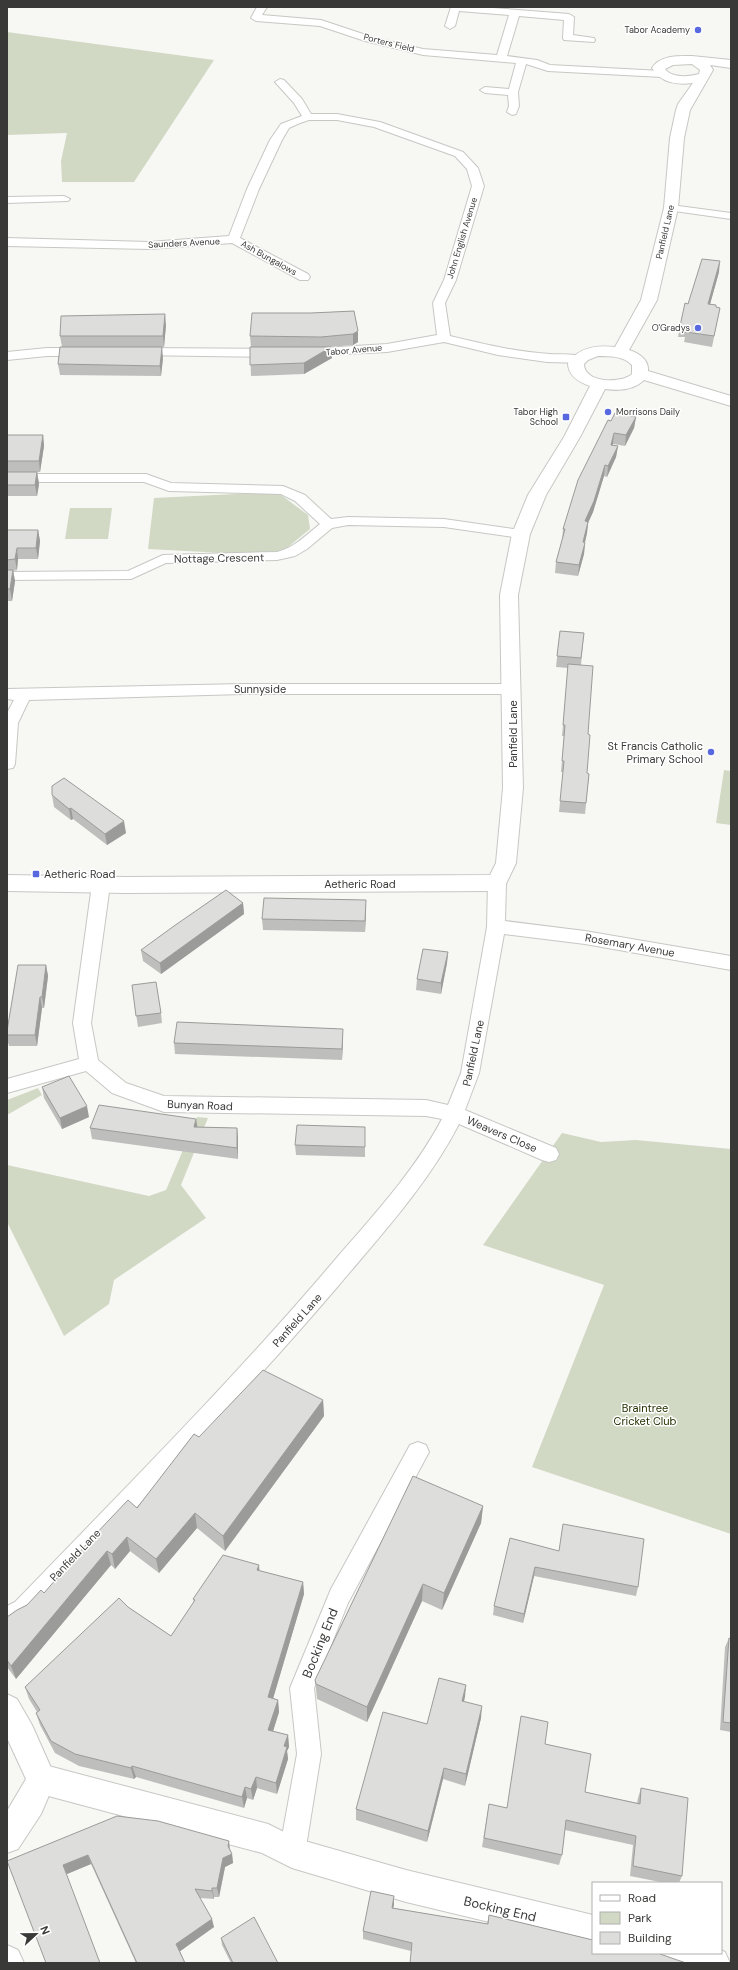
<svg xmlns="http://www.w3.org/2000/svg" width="738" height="1970" font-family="'DM Sans',sans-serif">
	<rect width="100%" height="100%" fill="#f7f8f4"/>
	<path fill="#d1d9c5" d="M7,32L214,60L134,182H62L61,161L67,133L7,135Z
		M277,492L308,515L310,529L277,556L148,549L154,498Z
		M70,508H112L108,539H65Z
		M724,770L731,771V825L716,823Z
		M38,1088L42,1095L7,1115V1100Z
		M197,1117L208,1118L181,1185L206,1218L114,1280L109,1304L64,1336L7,1222V1165L149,1196L166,1190Z
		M562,1133L601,1142L636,1140L731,1149V1534L532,1467L604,1285L483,1245Z"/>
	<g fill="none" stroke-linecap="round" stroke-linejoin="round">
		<g stroke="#c6c8c4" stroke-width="2">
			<path id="minor" d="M257,7H267L262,15L321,20L372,37L423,49L497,55L509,15L459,11L455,26L450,29L445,26L451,7H480L569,14L574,17L573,35L594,38L595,40L594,42L564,40L563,38L564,20L519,16L507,56L537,60L550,65L662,71L667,74L662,77L548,71L526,64L518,92L519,106L516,114L512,115L507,112L509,106L508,95L485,93L480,90L485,87L509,89L516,63L423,55L365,41L320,26L256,21L251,18Z
				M280,79L284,80L302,99L311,114H337L380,122L463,152L478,168L484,186L456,280L445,303L450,336C483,344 516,352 550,354C559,355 580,352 585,360L584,363L547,362L498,355L444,342L387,352L302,356L301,353L302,350L307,349L387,344L437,335L433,303L444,280L472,186L467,169L455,156L374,127L337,120H309L300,123L289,128L282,140L259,189L240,238L308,274L310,277L308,280H300L232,243L149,249L7,246V238L149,242L229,236L247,189L270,140L281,124L302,116L294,103L275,82Z
				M64,196L70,199L68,201L7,203V197Z
				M671,205L731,213V219L667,210L665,208Z
				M47,348H83L89,352L83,356H47L7,360V352Z
				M139,348L275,349L281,353L275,357L134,355L133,352L134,349Z
				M7,474H146L171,483L283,486L305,495L331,519L348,517L444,519L521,530L526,531L528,534L526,537L521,538L444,527L348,525L332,528L307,549L295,556L277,560L166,563L131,579L7,580V572L128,571L163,555L277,552C294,548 306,535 320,524L295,501L281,494L169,491L144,482H7Z
				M243,684H512L517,685L520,689L517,693L512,694H243L29,700L18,723L15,764L13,768L7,769V713L14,700L7,699V689Z
				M497,877L503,879L506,883L505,921L585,931L731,956V970L585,944L504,934L479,1073L465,1110L556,1148L559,1154L556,1160L549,1162L542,1160L459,1124C428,1184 382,1234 339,1285C241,1400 135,1508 31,1618L7,1629V1606L15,1602C121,1492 229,1384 328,1268C368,1221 413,1174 442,1119L426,1116L164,1112L112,1093L86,1071L7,1093V1079L79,1059L73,1023L92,885L95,881L101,879L107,881L110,885L91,1023L98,1060L126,1083L164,1096L426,1100L448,1105L461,1073L487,927L488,883L491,879Z
				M418,1442L426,1445L429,1452L348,1603L314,1688L321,1754L305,1853L301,1862L292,1866L283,1862L279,1853L297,1754L290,1688L331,1589L410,1445Z"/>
		</g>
		<g stroke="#c6c8c4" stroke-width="2">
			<path id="tertiary" d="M692,56L731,60V68L710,65L713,70L690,110L684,138L678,208L657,300L629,350C639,353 649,360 648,371L731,396V406L644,380C634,390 618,391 605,389L580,437L546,495L530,534L518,595L523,788L516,863L504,888L497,891L126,893L7,891V875L126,877L490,875L496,863L503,788L500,595L512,534L528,495L564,437L590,386C579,382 568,376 568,363C579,347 597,345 615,347L641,300L664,208L670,138L676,110L678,104L693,83C676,85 661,83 652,68C660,55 678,56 692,56ZM692,64L700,70L699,74C689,77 671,78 665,69L673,65ZM598,356C611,356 623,356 632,365V374C621,384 584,383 584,364L588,360Z
				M41,1764L268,1824L298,1839L406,1870L593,1915V1947L406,1902L292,1868L262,1853L41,1794L30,1790L26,1779L30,1768Z
				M721,1950L725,1952L730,1963H666L662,1953H721Z"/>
		</g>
		<g stroke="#c6c8c4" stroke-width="2">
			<path id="secondary" d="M7,1694L17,1699L32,1725L56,1779L41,1814L18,1849L7,1853V1811L26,1779L7,1738Z
				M7,1945L18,1950L24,1963H7Z"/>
		</g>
		<use href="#minor" fill="#fff" fill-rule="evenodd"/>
		<use href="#tertiary" fill="#fff" fill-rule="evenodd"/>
		<use href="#secondary" fill="#fff" fill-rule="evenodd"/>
	</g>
	<path fill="#bebfbc" d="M719,272L710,304L716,307L720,308L712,347L684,342L685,337H678L680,326L688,304Z
		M354,311L358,342L353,345L329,347L332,358L304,374L251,376L250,347H251L250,336L311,313Z
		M166,325L164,347H62L60,336Z
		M163,358L161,376L60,375L58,364Z
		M636,417L634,428L625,446L613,444V445L618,446L616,457L607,477L604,476L593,512L588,523L587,533L585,543L584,554L578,576L555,573L556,562L562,540L563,529L611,421Z
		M7,435H43L44,446L40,472H37L39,484L37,496H7Z
		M7,530H38L40,541L38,559H18L17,570L13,571L15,581L12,601H7Z
		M560,631L584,633L581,665L588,734L587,773L589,774L585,814L559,812L563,772H561L564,736H562L568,668L556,667Z
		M52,795L126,833L107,845L73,819L71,820L54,807Z
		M243,903L244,914L161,974L143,961L141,950Z
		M366,911L365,932L263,930L262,919Z
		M448,952L447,963L441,994L416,990L417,979Z
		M46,965L48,976L44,1008H42L37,1046H9L7,1039V1031Z
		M132,985L161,1013L162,1023L138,1027Z
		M343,1040L342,1060L175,1054L174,1043Z
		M42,1087L89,1117L62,1129L44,1098Z
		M197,1127L237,1128L238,1139V1159L92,1139L90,1128Z
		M365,1137V1157L296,1155L295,1145Z
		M323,1400L324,1416L225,1551L197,1528L159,1573L130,1551L115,1569L111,1565L16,1679L7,1667V1617L27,1605L44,1593L137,1508L199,1437Z
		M483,1506L481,1523L442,1610L422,1601L367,1722L317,1699L315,1680Z
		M510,1538L638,1587L636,1596L534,1576L523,1623L493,1615L494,1606Z
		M260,1571L303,1582L304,1594L273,1698L278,1700L279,1712L273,1731L288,1735L289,1747L287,1751L288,1759L277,1794L257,1788L253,1800L247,1798L244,1808L136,1777L134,1779L79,1766L55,1753L40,1725L36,1713L37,1712L29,1699L25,1687L128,1607L171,1636L194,1602L193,1599Z
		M729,1638L731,1639V1732L720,1730L725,1647Z
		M466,1685L464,1701L481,1718L465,1786L443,1779L427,1842L356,1820V1809L427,1724Z
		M545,1744L585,1792L637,1803L638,1798L641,1788L682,1876L679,1883H665L630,1876L633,1845L565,1830L562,1855L559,1865L482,1847L489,1804L507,1808Z
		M230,1850V1851L232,1854L233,1863L225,1867L219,1897H214V1899L200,1898L214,1927L180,1951L185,1963H136L91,1864L67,1874L7,1861Z
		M394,1905L393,1908L487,1924L489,1915L593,1940L411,1951L363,1939V1931Z
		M221,1938L278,1963H231L222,1945Z"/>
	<path fill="#9b9b99" d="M720,261L719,272L707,315L708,304Z
		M165,314L166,325L164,347L163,336Z
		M358,331V342L353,345V334Z
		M162,347L163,358L161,376L160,366Z
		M331,347L332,358L304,374V363Z
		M636,417L634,428L625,446L626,435Z
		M614,433L613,444L610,456L611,445Z
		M43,435L44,446L40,472L39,461Z
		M618,446L616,457L607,477L608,466Z
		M605,465L604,476L593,512L588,523L587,533L582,554L585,521Z
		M37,472L39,484L37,496L35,485Z
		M38,530L40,541L38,559L36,548Z
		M585,543L584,554L578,576L579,565Z
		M17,548L18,559L17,570L15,559Z
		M13,570L15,581L12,601L10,589Z
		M71,808L73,819L71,820L69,809Z
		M124,821L126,833L107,845L105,834Z
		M366,900V911L365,932V921Z
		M243,903L244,914L161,974L160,963Z
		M448,952L447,963L441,994V983Z
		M46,965L48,976L44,1008L42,997Z
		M40,997L42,1008L37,1046L35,1035Z
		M343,1029V1040L342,1060V1049Z
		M87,1106L89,1117L62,1129L60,1118Z
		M196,1119L198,1130L194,1127Z
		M237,1128L238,1139V1159L237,1148Z
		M323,1400L324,1416L225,1551L223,1536Z
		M483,1506L481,1523L442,1610L444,1593Z
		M195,1513L197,1528L159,1573L156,1559Z
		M127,1537L130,1551L115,1569L112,1554Z
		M107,1551L111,1565L16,1679L11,1666Z
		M259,1565L260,1577L257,1570Z
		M535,1567L534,1576L523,1623L524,1614Z
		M303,1582L304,1594L270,1709L268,1697Z
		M423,1584L422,1601L367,1722V1707Z
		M466,1685L465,1697L461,1713L462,1701Z
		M278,1700L279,1712L270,1741L268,1730Z
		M482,1706L481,1718L465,1786L466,1774Z
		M288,1735L289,1747L287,1751L288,1759L277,1794L276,1783L284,1746Z
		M132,1766L136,1777L134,1779L131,1768Z
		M444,1768L443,1779L427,1842L428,1831Z
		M256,1777L257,1788L253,1800L251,1789Z
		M245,1787L247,1798L244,1808L242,1797Z
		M229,1841L230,1850L229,1855L228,1846Z
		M232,1854L233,1863L225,1867L219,1897L217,1888L223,1858Z
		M88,1855L91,1864L67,1874L63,1865Z
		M212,1888L214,1897V1899L212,1891Z
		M394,1896V1905L391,1916L392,1908Z
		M212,1919L214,1927L179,1952L176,1944Z"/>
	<path fill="#dddedb" stroke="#9b9b99" d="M702,259L720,261L708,304L716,305V307L720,308L714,336L685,332L686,327L680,326L685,303L688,304Z
		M354,311L358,331L353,334L321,337L250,336L252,313H311Z
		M165,314L163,336H60L61,316Z
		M60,347H162L160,366L58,364Z
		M250,347H331L304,363L250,365Z
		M615,413L636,417L626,435L614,433L611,445L618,446L608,466L605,465L594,501L585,521L588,522L583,542L585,543L579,565L556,562L565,529H563L578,480L608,420L611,421Z
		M7,435H43L39,461H7Z
		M7,472H37L35,485H7Z
		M7,530H38L36,548H17L15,559L7,560Z
		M7,570H13L10,589H7Z
		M560,631L584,633L581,658L557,656Z
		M568,664L593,666L588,734L590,735L587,773L589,774L586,803L560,801L564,761H562L565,725H563Z
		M64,778L124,821L105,834L71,808L69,809L52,795V786Z
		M226,890L243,903L160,963L141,950L174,926Z
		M264,898L366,900L365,921L262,919Z
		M423,949L448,952L441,983L417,979Z
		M18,965H46L42,997H40L35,1035H7V1031Z
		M156,982L161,1013L136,1016L132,985Z
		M177,1022L343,1029L342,1049L174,1043Z
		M69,1076L87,1106L60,1118L42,1087Z
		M99,1105L196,1119L194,1127L237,1128V1148L90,1128Z
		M297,1125L365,1127V1147L295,1145Z
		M263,1370L323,1400L223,1536L195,1513L156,1559L127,1537L112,1554L107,1551L11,1666L7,1660V1617L17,1610L27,1605L41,1590L44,1593L91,1539L128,1500L137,1508L194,1434L199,1437Z
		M413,1476L483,1506L444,1593L423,1584L367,1707L316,1684L315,1680Z
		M563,1524L644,1539L638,1587L535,1567L524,1614L494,1606L510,1538L559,1551Z
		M223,1555L259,1565L257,1570L303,1582L268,1697L278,1700L268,1730L288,1735L284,1746L287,1747L276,1783L256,1777L251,1789L245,1787L242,1797L132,1766L131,1768L75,1754L51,1741L36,1713L40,1710L25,1687L119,1598L128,1607L171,1636L195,1600L193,1599Z
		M729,1638L731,1639V1723L723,1722Z
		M439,1678L466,1685L462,1701L482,1706L466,1774L444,1768L428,1831L356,1809L383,1712L427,1724Z
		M521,1716L548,1722L545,1744L591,1754L585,1792L640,1804L641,1788L688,1798L682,1876L633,1866L636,1836L566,1820L562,1855L484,1838L489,1804L507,1808Z
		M117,1816L158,1821L229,1841L228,1846L232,1854L223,1858L217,1888H212V1891L195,1889L212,1919L176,1944L185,1963H137L88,1855L63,1865L100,1963H46L7,1861Z
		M371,1891L394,1896L392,1908L488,1924L489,1915L593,1940V1953H660V1954L686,1963H410L412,1943L363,1931Z
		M254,1917L278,1963H233L221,1938Z"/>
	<g fill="#5868df" stroke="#fff" stroke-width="1.5">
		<circle cx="698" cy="30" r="4"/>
		<circle cx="698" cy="328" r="4"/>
		<circle cx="608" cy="412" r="4"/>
		<rect x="562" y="413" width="8" height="8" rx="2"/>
		<circle cx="711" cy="752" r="4"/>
		<rect x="32" y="870" width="8" height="8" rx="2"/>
	</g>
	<g text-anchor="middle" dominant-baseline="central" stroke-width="3" stroke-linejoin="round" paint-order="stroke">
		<g font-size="9" fill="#393938" stroke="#fff" text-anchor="end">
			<text x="690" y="30">Tabor Academy</text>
			<text x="690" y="328">O'Gradys</text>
			<text x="558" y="412">Tabor High<tspan x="558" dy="10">School</tspan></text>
			<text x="616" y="412" text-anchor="start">Morrisons Daily</text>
		</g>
		<g font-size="9" fill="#393938" stroke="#fff">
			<text transform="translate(389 43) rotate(14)">Porters Field</text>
			<text transform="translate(665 232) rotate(-77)">Panfield Lane</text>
			<text transform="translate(462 238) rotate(-73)">John English Avenue</text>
			<text transform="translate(184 243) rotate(-3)">Saunders Avenue</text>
			<text transform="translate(269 258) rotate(29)">Ash Bungalows</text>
			<text transform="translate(354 350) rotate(-5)">Tabor Avenue</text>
		</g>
		<g font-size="11" fill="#393938" stroke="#fff">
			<text transform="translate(219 558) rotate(-1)">Nottage Crescent</text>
			<text x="260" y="689">Sunnyside</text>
			<text transform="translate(513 734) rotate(-90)">Panfield Lane</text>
			<text x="360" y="884">Aetheric Road</text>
			<text transform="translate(630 945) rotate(10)">Rosemary Avenue</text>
			<text transform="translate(473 1053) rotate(-78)">Panfield Lane</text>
			<text transform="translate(200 1105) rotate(2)">Bunyan Road</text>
			<text transform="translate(502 1134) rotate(23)">Weavers Close</text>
			<text transform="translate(297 1320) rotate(-48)">Panfield Lane</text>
			<text transform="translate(75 1555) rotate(-46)">Panfield Lane</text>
		</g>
		<g font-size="11" fill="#393938" stroke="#fff" text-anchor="end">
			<text x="703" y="746">St Francis Catholic<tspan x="703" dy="13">Primary School</tspan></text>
			<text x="44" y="874" text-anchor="start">Aetheric Road</text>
		</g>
		<g font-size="11" fill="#233000" stroke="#fff">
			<text x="645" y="1408">Braintree<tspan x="645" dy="13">Cricket Club</tspan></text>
		</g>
		<g font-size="13" fill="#393938" stroke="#fff">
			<text transform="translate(320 1643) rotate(-68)">Bocking End</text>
			<text transform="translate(500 1909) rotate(13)">Bocking End</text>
		</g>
	</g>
	<rect width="738" height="1970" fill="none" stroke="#393938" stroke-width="16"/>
	<rect x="592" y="1882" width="130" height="72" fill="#ffffff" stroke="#b0b0af"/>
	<rect x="600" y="1895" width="20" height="6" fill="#ffffff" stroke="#b0b0af"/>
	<text x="628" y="1902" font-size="12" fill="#393938">Road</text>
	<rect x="600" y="1912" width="20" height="12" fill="#d1d9c5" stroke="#b0b0af"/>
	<text x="628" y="1922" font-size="12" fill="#393938">Park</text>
	<rect x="600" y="1932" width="20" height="12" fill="#dddedb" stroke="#b0b0af"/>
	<text x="628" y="1942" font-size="12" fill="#393938">Building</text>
	<g transform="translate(36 1934) rotate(68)" stroke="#ffffff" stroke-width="3" paint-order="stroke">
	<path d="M0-3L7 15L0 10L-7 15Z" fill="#393938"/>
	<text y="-6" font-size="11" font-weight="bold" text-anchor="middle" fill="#393938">N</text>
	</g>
</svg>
